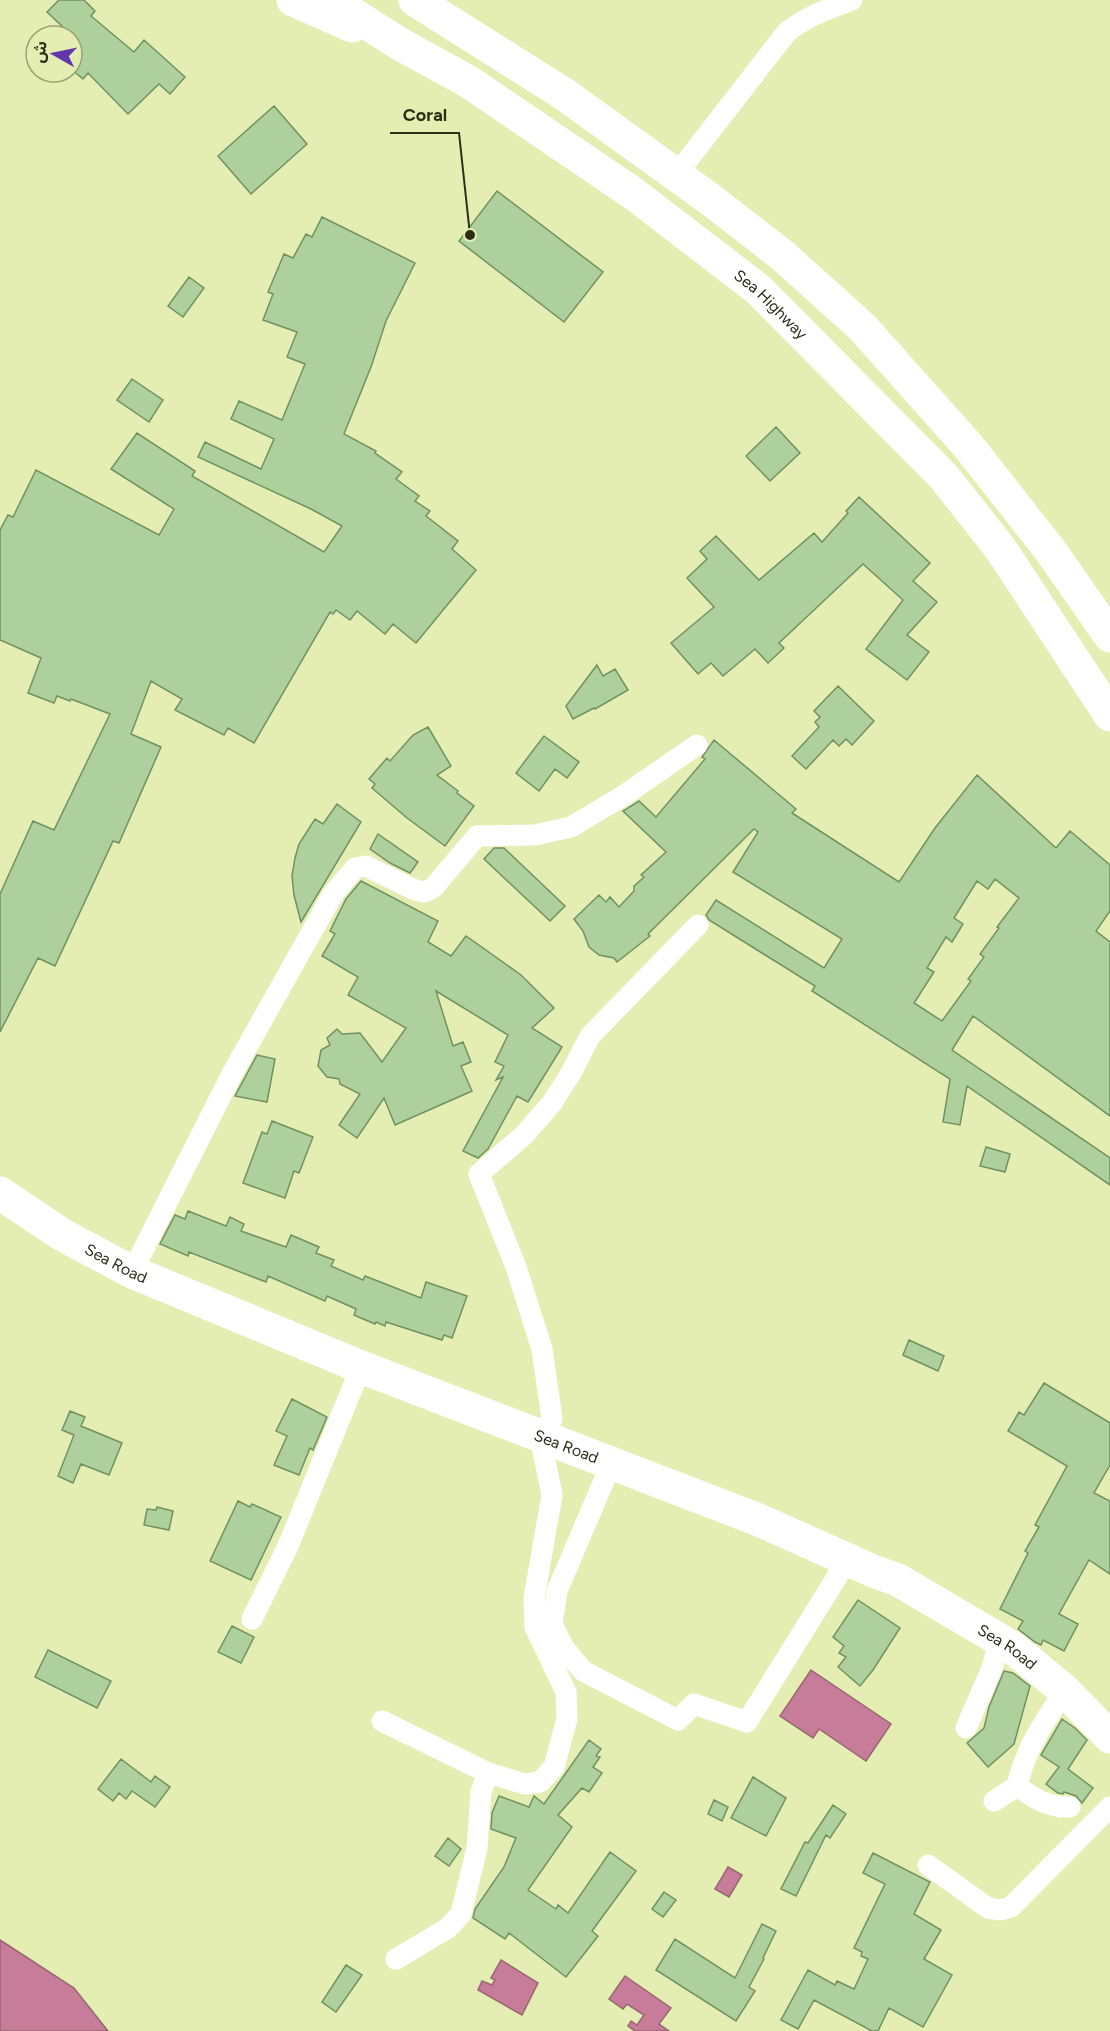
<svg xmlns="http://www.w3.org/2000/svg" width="1110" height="2031" font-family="Figtree,'Noto Sans Arabic',sans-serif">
	<rect width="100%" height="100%" fill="#e4eeb2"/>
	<path fill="#c77d99" stroke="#986672" stroke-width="1.5" d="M811,1670L891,1724L866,1761L819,1729L813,1738L780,1716Z
		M728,1867L742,1875L729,1897L715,1889Z
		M0,1940L74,1988L108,2031H0Z
		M501,1960L538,1983L522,2015L478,1990L482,1981L492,1985L495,1980L491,1978Z
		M625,1976L671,2008L659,2024L669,2031H635L628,2026L631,2021L637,2025L644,2015L627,2004L623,2009L609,1999Z"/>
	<path fill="#aed09d" stroke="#719161" stroke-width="1.5" fill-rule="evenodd" d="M59,0H84L95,11L91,16L134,52L144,40L185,77L170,94L159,84L128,114L88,73L83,79L72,70V36H59L65,29L47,12Z
		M274,106L307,144L251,194L218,156Z
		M497,191L603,272L564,322L459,241Z
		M322,217L415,263L386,321L371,367L344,434L376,451L375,453L402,472L396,479L419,496L415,501L430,511L426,516L458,541L452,549L476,570L416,643L393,624L385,634L357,611L350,620L336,610L333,614L330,612L254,743L228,728L224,735L175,710L182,699L151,681L131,734L161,747L119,843L113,841L55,966L38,958L0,1032V894L33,821L54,830L110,714L71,699L70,701L57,696L54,703L28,693L41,658L0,640V530L8,515L13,517L36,470L159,535L174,509L111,469L137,433L195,471L192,476L324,552L342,526L311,509L198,457L205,442L261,469L274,439L231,419L239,401L282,420L305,364L287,357L297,332L263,320L273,294L268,292L284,254L293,258L306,234L312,237Z
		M189,277L204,288L183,317L168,306Z
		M132,379L163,400L149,422L117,400Z
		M776,427L800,453L770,481L746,456Z
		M859,497L930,563L913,581L937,602L907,635L929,652L907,680L866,649L903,600L863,564L779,643L784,648L768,663L755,649L723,676L711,663L698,674L671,643L714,607L687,578L707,559L700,551L716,536L759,580L814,533L822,542L848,513L846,511Z
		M597,665L603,676L615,669L628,690L595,709L594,708L573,719L566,706Z
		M838,686L874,721L852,745L846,739L839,746L833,740L806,769L792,756L819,727L815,722L820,717L814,711Z
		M428,727L451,766L437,775L458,791L457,793L474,806L445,846L407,818L372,788L375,784L369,779L387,758L390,761L413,735Z
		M544,736L579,762L567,778L555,769L539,791L516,773Z
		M714,740L796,809L792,813L899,882L935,828L977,775L1056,848L1070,831L1110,865V911L1096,931L1110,942V1116L973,1016L952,1050L1110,1158V1185L967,1086L960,1125L943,1122L950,1079L812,991L815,986L709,920L706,915L716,900L824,968L842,939L733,872L758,832L754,829L648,934L650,936L617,962L614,958L599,955L589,947L583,931L574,919L599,895L606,902L610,897L619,907L634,891V886L644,877L641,875L666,852L623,811L639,801L656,817L705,759L702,757ZM995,879L1019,898L997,927L999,928L980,954L984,957L968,979L971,981L942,1021L914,1003L934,972L927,968L946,937L952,942L963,924L954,918L977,881L988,889Z
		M337,804L361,822L301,922L294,895L292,876L295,858L299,844L315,819L323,824Z
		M378,834L418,862L410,873L390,863L370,849Z
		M494,848H504L565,906L550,921L484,859Z
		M361,881L438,921L428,942L451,956L466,936L521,975L554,1008L532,1028L562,1047L528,1102L517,1096L488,1149L478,1158L463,1151L503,1077L496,1080L504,1066L495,1062L508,1035L436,991L453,1046L463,1042L471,1062L461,1066L472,1091L395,1125L384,1098L357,1138L339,1125L360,1094L340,1084L339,1079L327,1077L318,1066L321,1050L330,1045L327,1038L337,1029L342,1034L360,1033L382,1062L406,1028L348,995L358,977L322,956L335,934L330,931L346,899Z
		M257,1055L275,1059L267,1102L235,1096Z
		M272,1121L313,1137L299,1173L294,1171L285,1198L243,1183L262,1132L267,1134Z
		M986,1147L1010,1154L1005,1172L980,1166Z
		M188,1211L226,1226L230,1217L244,1224L241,1231L286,1247L291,1235L319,1247L316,1253L334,1260L331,1266L363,1280L365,1276L421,1298L426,1282L467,1296L452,1338L444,1335L442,1340L386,1322L385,1326L376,1322L375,1324L354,1315L356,1309L327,1296L325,1301L268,1276L266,1282L189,1252L188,1256L160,1244L175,1215L185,1219Z
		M909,1340L944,1356L938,1371L903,1355Z
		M1044,1383L1110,1423V1465L1094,1493L1110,1501V1574L1089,1560L1059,1614L1078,1624L1064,1651L1043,1640L1041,1645L1035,1642L1018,1629L1023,1621L1000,1609L1028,1553L1025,1551L1039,1527L1035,1525L1067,1466L1008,1431L1019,1412L1024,1415Z
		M292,1399L327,1417L313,1450L310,1448L299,1475L274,1465L287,1436L276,1431Z
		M70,1411L85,1417L81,1426L122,1443L109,1475L81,1464L73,1483L58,1476L74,1435L62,1430Z
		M238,1501L250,1507L252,1504L281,1517L251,1580L210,1561Z
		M157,1507L173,1511L169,1530L144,1525L147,1509L156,1510Z
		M858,1600L900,1628L873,1670L860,1686L838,1667L846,1657L839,1653L844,1646L833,1637Z
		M232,1626L254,1637L241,1663L218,1652Z
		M48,1650L111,1681L97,1708L35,1677Z
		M1004,1671L1013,1673L1030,1686L1014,1744L988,1767L967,1743L984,1728L989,1707Z
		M1062,1719L1075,1728L1087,1740L1068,1769L1093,1788L1082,1803L1076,1796L1064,1792L1063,1794L1058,1793L1046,1784L1059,1767L1041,1755Z
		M589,1740L601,1749L596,1756L600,1757L593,1767L602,1773L589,1792L582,1788L558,1815L572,1827L528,1890L556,1909L558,1905L568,1913L610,1852L636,1871L592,1931L598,1936L566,1977L509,1933L505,1939L473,1918L475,1909L504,1867L516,1838L491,1829L492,1813L499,1796L529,1807L534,1796L544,1804Z
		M121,1759L151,1782L155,1776L170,1787L155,1807L132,1791L126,1799L119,1793L113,1801L98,1789Z
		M753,1777L786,1798L766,1836L731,1818Z
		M714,1800L728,1807L722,1821L708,1814Z
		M833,1805L846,1814L830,1838L826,1835L796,1896L781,1889L805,1842L808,1843Z
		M448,1838L461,1849L449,1866L435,1856Z
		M873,1853L930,1882L914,1914L941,1930L924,1959L952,1975L923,2027L889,2008L878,2031H872L814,2000L798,2029L781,2020L808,1970L835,1985L837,1981L854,1989L868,1959L861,1956L862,1952L854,1948L885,1884L863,1873Z
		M664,1892L676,1900L663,1917L652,1909Z
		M762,1924L776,1931L763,1958L764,1959L749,1987L755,1991L736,2021L656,1970L675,1939L735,1978Z
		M346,1965L362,1975L336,2012L322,2002Z"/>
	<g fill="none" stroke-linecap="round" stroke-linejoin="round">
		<path stroke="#fff" stroke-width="21" d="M676,175L787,32C807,16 828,9 852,0
			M132,1272L233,1072L333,894L355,868L366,866L415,890L424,892L433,888L477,836L535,835L571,827L623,796L697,745
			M612,1462L557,1591L552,1624L564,1648L583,1671L678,1720L694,1704L747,1722L848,1559
			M252,1619L288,1546L361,1367
			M382,1721L488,1773L525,1784L540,1782L554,1767L567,1719L566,1692L535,1627L534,1598L552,1495L540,1436L552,1419L542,1349L516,1267L479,1174L524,1135L552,1103L571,1073L590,1036L698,925
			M966,1728L992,1668L1000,1640
			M1017,1786C1033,1798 1049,1808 1070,1807
			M994,1801L1017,1786C1025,1750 1044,1721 1065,1691
			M928,1865L988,1908L1001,1910L1011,1907L1110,1807
			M396,1959L448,1928L461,1914L477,1848L481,1792L488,1773"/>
		<path stroke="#fff" stroke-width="33" id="s1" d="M0,1193L61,1234L132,1272L361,1367L759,1520L873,1571L898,1580L1012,1647L1065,1691L1110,1737"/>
		<g stroke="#fff" stroke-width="33">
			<path d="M293,0L352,26"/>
			<path id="s2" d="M331,0L400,44L469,82L634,194L759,290L944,477L1000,548L1110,715"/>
			<path d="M415,0L564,94L711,200L782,255L863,328L969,447L1050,550L1110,636"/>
		</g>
	</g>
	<g text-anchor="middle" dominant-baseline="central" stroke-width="4.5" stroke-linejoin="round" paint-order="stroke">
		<g font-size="16" fill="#2b2f17" stroke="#e4eeb2">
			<text stroke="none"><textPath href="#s2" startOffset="536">Sea Highway</textPath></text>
			<text stroke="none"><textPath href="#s1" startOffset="136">Sea Road</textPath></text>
			<text stroke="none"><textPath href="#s1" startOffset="622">Sea Road</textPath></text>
			<text stroke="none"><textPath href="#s1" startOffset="1108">Sea Road</textPath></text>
		</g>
	</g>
	<path fill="none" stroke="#2b2f17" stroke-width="2" d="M470 235L459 133H390"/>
	<circle fill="#2b2f17" stroke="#e4eeb2" stroke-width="2" cx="470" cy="235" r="6"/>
	<g font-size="18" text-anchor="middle" font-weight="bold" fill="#2b2f17" stroke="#e4eeb2" stroke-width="4.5" stroke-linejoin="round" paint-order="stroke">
		<text x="425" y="121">Coral</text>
	</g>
	<g transform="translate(54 54) rotate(279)"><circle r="28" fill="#e4eeb2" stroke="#9aa274" stroke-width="1.5"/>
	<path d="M0-4.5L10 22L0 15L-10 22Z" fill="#6336ae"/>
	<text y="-9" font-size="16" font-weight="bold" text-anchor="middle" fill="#2b2f17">ش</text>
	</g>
</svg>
